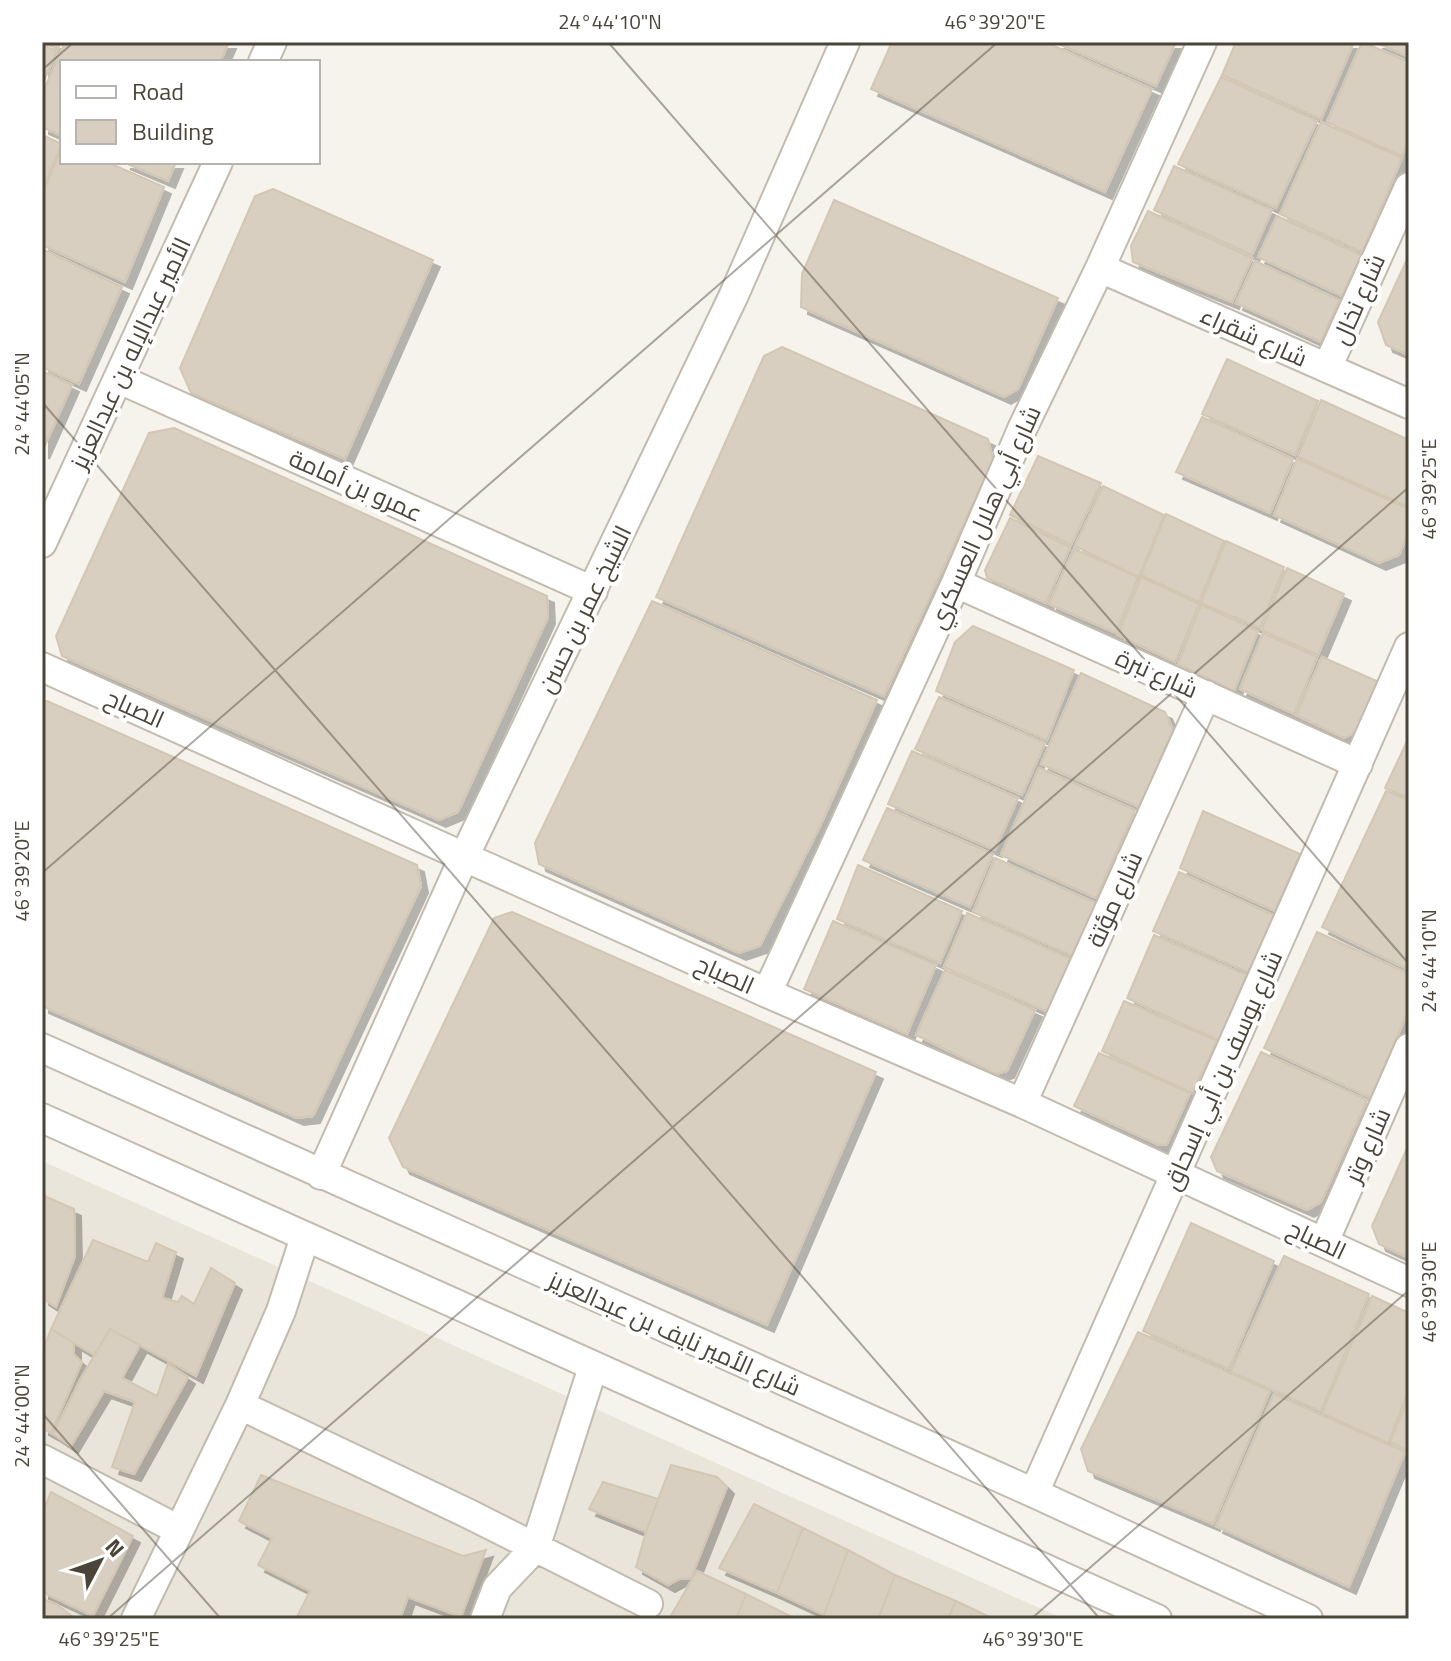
<svg xmlns="http://www.w3.org/2000/svg" width="1451" height="1661" font-family="'Titillium Web',Cairo,sans-serif">
	<defs>
		<filter id="shadow"><feDropShadow dx="7" dy="7" stdDeviation="0" flood-color="#0004"/></filter>
	</defs>
	<rect width="100%" height="100%" fill="#f6f3ec"/>
	<path fill="#eae5da" d="M42,1161L1064,1619H42Z"/>
	<path fill="#d8cfc1" stroke="#d3c7b4" stroke-width="2" filter="url(#shadow)" d="M42,42H61L58,49Z
		M65,42H229L220,62H62V136L42,127V94Z
		M892,42H1045L1152,89L1105,192L871,89Z
		M1054,42H1176L1156,86Z
		M1236,42H1354L1321,119L1222,75Z
		M1362,42L1409,62V138L1402,156L1327,122Z
		M1375,42H1409V57Z
		M42,45L57,51L42,85Z
		M1221,77L1317,121L1276,208L1178,164Z
		M1321,122L1402,158L1362,252L1280,214Z
		M42,135L62,144L42,190Z
		M62,147V162H107L164,187L125,282L42,245V195Z
		M123,162H176L168,181Z
		M1174,166L1272,210L1252,255L1154,210Z
		M273,189L433,260L345,459L191,393L180,368L255,196Z
		M834,200L1058,298L1018,389L1004,397L801,307L802,274Z
		M1148,211L1252,258L1232,302L1133,262L1131,246Z
		M1277,216L1361,255L1342,296L1258,257Z
		M42,249L122,287L79,384L42,367Z
		M1409,255V355L1386,345L1378,322Z
		M1255,261L1339,300L1321,342L1236,303Z
		M782,347L988,439L993,460L884,696L656,597L764,356Z
		M1227,359L1318,401L1295,455L1202,414Z
		M42,371L72,385L42,452Z
		M1321,400L1409,440V507L1298,457Z
		M1202,417L1293,459L1270,513L1176,472Z
		M174,428L547,596L548,617L458,812L439,820L62,656L56,636L149,433Z
		M1038,456L1101,483L1071,545L1010,515Z
		M1297,459L1409,509V531L1399,555L1379,563L1274,515Z
		M1103,486L1164,515L1139,577L1075,546Z
		M1166,514L1224,541L1199,602L1141,575Z
		M1010,518L1070,547L1046,603L987,578L985,570Z
		M1226,541L1284,567L1260,628L1201,603Z
		M1074,549L1138,577L1116,633L1049,604Z
		M1287,568L1344,594L1318,655L1262,630Z
		M1141,577L1199,604L1175,662L1118,635Z
		M652,601L877,700L821,824L760,946L739,953L539,864L535,843Z
		M1201,605L1258,631L1234,691L1178,664Z
		M973,626L1074,670L1047,740L936,691L955,642Z
		M1263,633L1317,657L1294,714L1240,689Z
		M1322,657L1379,682L1360,730L1344,738L1296,715Z
		M1081,673L1165,712L1173,730L1139,807L1041,764Z
		M939,697L1045,743L1022,795L915,749Z
		M47,701L417,865L421,886L313,1116L297,1118L42,1006V703Z
		M1409,737V798L1385,788Z
		M912,751L1018,798L995,850L888,804Z
		M1039,768L1135,810L1096,898L1001,855Z
		M1386,791L1409,800V970L1322,927Z
		M887,808L993,854L970,907L863,860Z
		M1203,811L1300,854L1275,911L1180,868Z
		M995,858L1098,904L1073,956L973,912Z
		M858,865L962,911L940,963L837,919Z
		M1179,872L1275,916L1248,972L1153,931Z
		M512,912L876,1072L767,1325L403,1167L389,1138L494,918Z
		M967,913L1071,959L1048,1012L944,967Z
		M833,921L936,965L907,1034L804,989Z
		M1317,932L1409,974V1009L1371,1098L1264,1048Z
		M1154,935L1246,975L1220,1041L1127,998Z
		M945,970L1035,1010L1007,1071L996,1074L916,1035Z
		M1124,1001L1217,1041L1192,1093L1102,1051Z
		M1261,1052L1367,1100L1321,1202L1307,1210L1217,1171L1211,1157Z
		M1099,1053L1190,1093L1167,1144L1159,1145L1074,1106Z
		M1409,1144V1258L1379,1244L1372,1226Z
		M42,1195L74,1209L75,1256L56,1307L42,1298Z
		M1191,1223L1274,1261L1229,1369L1143,1331Z
		M93,1240L148,1262L156,1243L176,1252L162,1298L178,1302L182,1296L194,1304L211,1268L235,1283L196,1376L110,1329L94,1355L51,1329Z
		M1284,1256L1369,1294L1321,1411L1231,1372Z
		M1372,1296L1409,1313V1389L1388,1443L1322,1413Z
		M51,1329L74,1343V1355L82,1362L51,1433L42,1428V1353Z
		M110,1329L140,1345L122,1378L157,1396L168,1364L188,1377L134,1474L112,1467L135,1402L104,1391L71,1446L53,1434L81,1378Z
		M1138,1332L1270,1391L1213,1524L1088,1471L1081,1449Z
		M1274,1394L1405,1452L1349,1587L1216,1526Z
		M1409,1397V1451L1390,1442Z
		M671,1465L717,1477L727,1487L691,1578L679,1579L668,1585L636,1567L646,1532Z
		M261,1475L463,1556L486,1550L461,1617L408,1597L400,1619H296L310,1591L258,1565L272,1538L239,1521Z
		M603,1482L658,1499L646,1532L589,1509Z
		M51,1492L133,1536L93,1616L42,1592V1514Z
		M754,1504L803,1528L777,1593L719,1568Z
		M803,1528L848,1550L824,1615L777,1593Z
		M848,1550L895,1575L878,1619H832L824,1615Z
		M697,1571L746,1594L736,1619H669Z
		M895,1575L956,1601L948,1619H878Z
		M746,1594L792,1617L791,1619H736Z
		M42,1599L56,1604L76,1619H42Z
		M956,1601L994,1619H948Z"/>
	<g fill="none" stroke-linecap="round" stroke-linejoin="round">
		<g stroke="#c2bbae" stroke-width="32">
			<path id="minor" d="M263,62L272,42
				M1100,268L1409,404
				M1327,368L1409,187
				M119,379L593,591
				M42,543L218,162
				M956,583L1358,764
				M42,667L767,993L1022,1103L1409,1282
				M767,993L956,583L1023,427L1100,268L1202,42
				M42,1048L1034,1493L1308,1619
				M1022,1103L1206,695
				M42,1118L1157,1619
				M321,1175L464,857L733,297L845,42
				M1324,1242L1409,1048
				M240,1405L469,1514L648,1604
				M42,1459L179,1530
				M1034,1493L1409,647
				M136,1619L240,1405L281,1311L305,1237
				M485,1619L497,1588L535,1548L593,1367"/>
		</g>
		<use href="#minor" stroke="#fff" stroke-width="28"/>
	</g>
	<path fill="none" stroke="#4b4439" stroke-width="2" stroke-opacity="0.45" d="M608,42L1409,964M42,70L74,42M42,402L1100,1619M42,873L998,42M42,1413L221,1619M107,1619L1409,487M1031,1619L1409,1290"/>
	<g text-anchor="middle" dominant-baseline="central" stroke-width="8" stroke-linejoin="round" paint-order="stroke">
		<g font-size="24" fill="#4b4439" stroke="#fff">
			<text transform="translate(1358 299) rotate(-66)">شارع نخال</text>
			<text transform="translate(1254 336) rotate(24)">شارع شقراء</text>
			<text transform="translate(130 353) rotate(-65)">الأمير عبدالإله بن عبدالعزيز</text>
			<text transform="translate(356 485) rotate(24)">عمرو بن أمامة</text>
			<text transform="translate(984 517) rotate(-66)">شارع أبي هلال العسكري</text>
			<text transform="translate(584 609) rotate(-64)">الشيخ عمر بن حسن</text>
			<text transform="translate(1157 673) rotate(24)">شارع نبرة</text>
			<text transform="translate(135 708) rotate(24)">الصباح</text>
			<text transform="translate(1114 899) rotate(-66)">شارع مؤتة</text>
			<text transform="translate(725 974) rotate(24)">الصباح</text>
			<text transform="translate(1222 1070) rotate(-66)">شارع يوسف بن أبي إسحاق</text>
			<text transform="translate(1367 1145) rotate(-66)">شارع وتر</text>
			<text transform="translate(1317 1239) rotate(25)">الصباح</text>
			<text transform="translate(675 1333) rotate(24)">شارع الأمير نايف بن عبدالعزيز</text>
		</g>
	</g>
	<rect width="1451" height="1661" fill="none" stroke="#ffffff" stroke-width="88"/>
	<rect x="60" y="60" width="260" height="104" fill="#ffffff" stroke="#b7b4b0" stroke-width="2"/>
	<rect x="76" y="86" width="40" height="12" fill="#ffffff" stroke="#b7b4b0" stroke-width="2"/>
	<text x="132" y="100" font-size="24" fill="#4b4439">Road</text>
	<rect x="76" y="120" width="40" height="24" fill="#d8cfc1" stroke="#b7b4b0" stroke-width="2"/>
	<text x="132" y="140" font-size="24" fill="#4b4439">Building</text>
	<g transform="translate(100 1561) rotate(49)" stroke="#ffffff" stroke-width="6" paint-order="stroke">
	<path d="M0-6L14 30L0 20L-14 30Z" fill="#4b4439"/>
	<text y="-12" font-size="22" font-weight="bold" text-anchor="middle" fill="#4b4439">N</text>
	</g>
	<rect x="44" y="44" width="1363" height="1573" fill="none" stroke="#4b4439" stroke-width="3"/>
	<g font-size="20" text-anchor="middle" fill="#4b4439">
		<text x="610" y="29">24°44'10"N</text>
		<text x="995" y="29">46°39'20"E</text>
		<text transform="translate(22 404) rotate(-90)" y="7">24°44'05"N</text>
		<text transform="translate(1429 489) rotate(-90)" y="7">46°39'25"E</text>
		<text transform="translate(22 871) rotate(-90)" y="7">46°39'20"E</text>
		<text transform="translate(1429 961) rotate(-90)" y="7">24°44'10"N</text>
		<text transform="translate(1429 1292) rotate(-90)" y="7">46°39'30"E</text>
		<text transform="translate(22 1416) rotate(-90)" y="7">24°44'00"N</text>
		<text x="109" y="1646">46°39'25"E</text>
		<text x="1033" y="1646">46°39'30"E</text>
	</g>
</svg>
